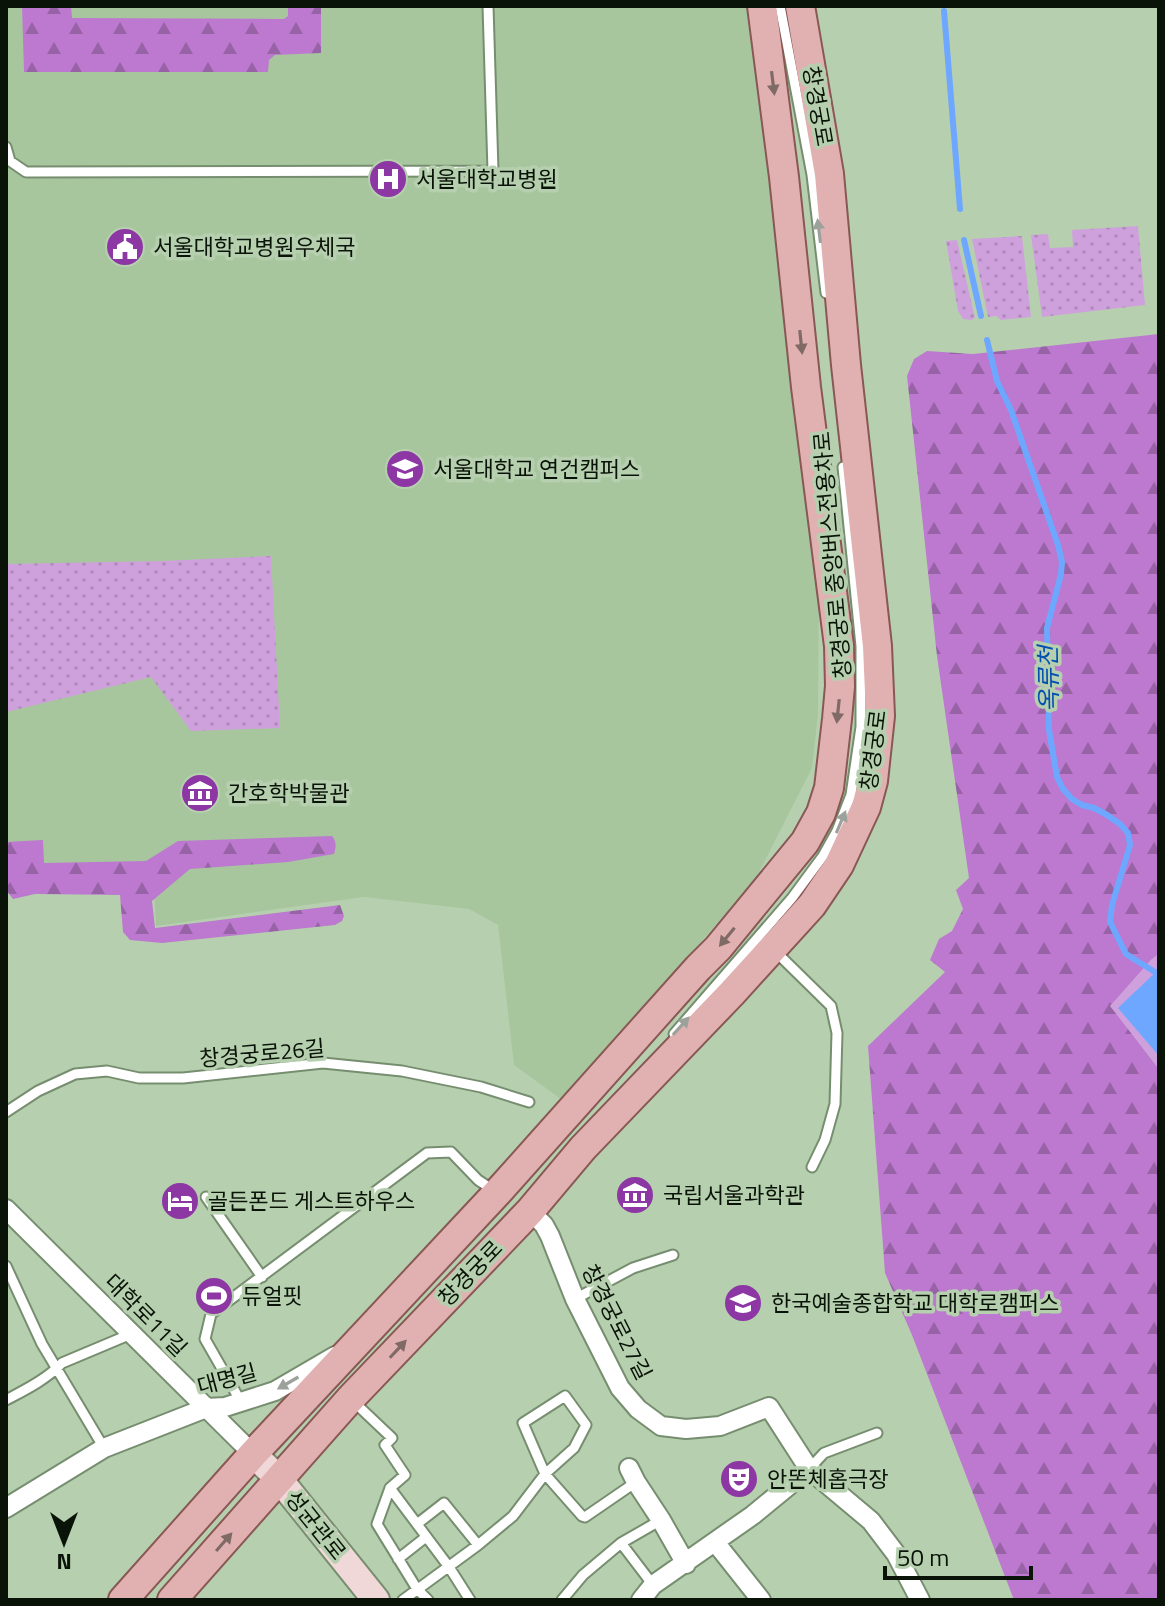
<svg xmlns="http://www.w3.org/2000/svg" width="1165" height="1606" font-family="'Titillium Web','Noto Sans KR',sans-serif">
	<defs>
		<pattern id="grass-dots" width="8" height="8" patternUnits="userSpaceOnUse" patternTransform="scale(2)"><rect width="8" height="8" fill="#cfa1dc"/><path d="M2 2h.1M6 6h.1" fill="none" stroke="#b08abb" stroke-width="1.8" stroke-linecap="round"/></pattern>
		<pattern id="forest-firs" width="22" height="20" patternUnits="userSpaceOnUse" patternTransform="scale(2)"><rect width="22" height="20" fill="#bc79cf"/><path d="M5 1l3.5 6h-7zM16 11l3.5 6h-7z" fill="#9762a6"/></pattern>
	</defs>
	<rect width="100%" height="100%" fill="#b6d0af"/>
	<path fill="#a7c69e" d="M6,6H750L789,357L819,580L818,715L812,768L757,876L565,1102L514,1065L498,925L469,909L364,897L156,926L153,866H6Z"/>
	<path fill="url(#grass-dots)" d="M1138,226L1145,305L1042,317L1031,235L1048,234L1050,248L1073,247L1072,230Z
		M1022,236L1031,317L1001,320L996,316L988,317L972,239Z
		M957,240L975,318L971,320L963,319L958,311L946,241Z
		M271,556L280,728L191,731L151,677L6,712V564L163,561Z"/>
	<path fill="url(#forest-firs)" d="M22,6H71L72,18L284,19L288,16V6H321V53L275,55L269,60L268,72H24Z
		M1159,334V954L1151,960L1111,1006L1159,1069V1600H1014L912,1335L885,1273L868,1046L945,972L930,960L939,939L952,931L963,909L956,890L969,878L937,656L907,376L914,359L927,351L973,354Z
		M332,836C337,842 336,847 334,854L288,862L190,869L152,901L155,928L340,905L344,916L342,921L335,925L162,943L130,940L123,932L120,895L35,894L13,899L6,890V842L43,840L44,863L146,861L178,841Z"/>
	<path fill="#cfa1dc" d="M1159,954V1069L1110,1006L1151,960Z"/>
	<path fill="#6ea7ff" d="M1159,969V1056L1118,1008Z"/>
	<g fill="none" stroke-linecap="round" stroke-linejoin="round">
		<path stroke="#6ea7ff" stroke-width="6" d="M944,11L960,209
			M964,240L981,316
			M987,340L997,381L1011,410L1058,545L1062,562L1061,574L1047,628L1049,730L1057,777L1063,789L1072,799L1082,805L1094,808L1107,815L1120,824L1128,833L1130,845L1112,905L1110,922L1126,954L1155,972"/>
		<g stroke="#768e6f" stroke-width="13">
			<path id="lane" d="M780,6L812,175L826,293
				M6,147L10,161L26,172L493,171L488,6
				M775,951L831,1006L837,1033L835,1104L825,1140L812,1167
				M674,1034L792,898L823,856L837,831L851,795L861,727V646L843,467
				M6,1112L38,1091L75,1074L107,1071L139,1078H183L323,1063L402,1071L481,1087L529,1102
				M206,1197L262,1277
				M6,1266L42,1344L104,1448
				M575,1299L633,1268L673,1255
				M565,1396L586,1425L574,1448L545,1474L523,1423Z
				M6,1400C25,1390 47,1379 62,1363L131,1334
				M241,1402L205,1339L211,1314L427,1153L451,1152L478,1180L493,1190
				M354,1402L392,1438L385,1445L405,1475L390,1488L449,1567L470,1600
				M809,1469L824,1453L877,1433
				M390,1488L377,1524L417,1589L428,1600
				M417,1524L444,1503L478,1545
				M621,1543L653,1585
				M398,1559L426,1537
				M403,1600L478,1545L513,1516L545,1474L582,1516L585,1517L636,1482
				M562,1600L583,1575L621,1543L661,1520"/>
		</g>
		<g stroke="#768e6f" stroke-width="22">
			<path id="street" d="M6,1209L253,1454
				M530,1211L544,1225L550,1236L575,1299L620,1388L638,1409L661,1426L686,1429L720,1426L769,1407L809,1469L871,1521L896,1554L920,1600
				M629,1468L636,1482L661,1520L686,1564
				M6,1508L104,1448L206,1408L225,1407L275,1391L335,1356
				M715,1542L761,1600
				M641,1600L653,1585L753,1515L809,1469"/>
		</g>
		<g stroke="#768e6f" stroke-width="30">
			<path id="secondary" d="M253,1454L279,1479L376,1600"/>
		</g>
		<g stroke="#895854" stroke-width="32">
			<path id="primary" d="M123,1600L253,1454L497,1193L698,968L718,948L805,842L821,813L829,788L837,719L840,686L839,646L806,387L784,177L762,6
				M172,1600L350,1399L530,1211L583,1148L732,993L812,905L839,865L866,807L873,781L880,716L877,646L846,365L829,174L800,6"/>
		</g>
		<use href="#lane" stroke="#fff" stroke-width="9"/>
		<use href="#street" stroke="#fff" stroke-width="18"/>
		<use href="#secondary" stroke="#f0d8d8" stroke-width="26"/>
		<use href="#primary" stroke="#e1b1b2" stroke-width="28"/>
	</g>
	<defs><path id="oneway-solid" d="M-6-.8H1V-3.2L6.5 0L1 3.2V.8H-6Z" transform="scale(2)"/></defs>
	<g fill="#806a65">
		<use href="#oneway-solid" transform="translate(773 83) rotate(83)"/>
		<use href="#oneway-solid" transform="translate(801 342) rotate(84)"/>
		<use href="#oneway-solid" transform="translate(838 711) rotate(96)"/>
		<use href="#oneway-solid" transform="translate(727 937) rotate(129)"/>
		<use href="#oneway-solid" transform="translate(398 1349) rotate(-47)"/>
		<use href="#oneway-solid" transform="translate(224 1542) rotate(-49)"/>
	</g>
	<g fill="#9da19c">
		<use href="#oneway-solid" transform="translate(819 231) rotate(-97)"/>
		<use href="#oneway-solid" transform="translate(841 822) rotate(-67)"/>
		<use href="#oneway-solid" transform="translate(681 1026) rotate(-48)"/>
		<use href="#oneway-solid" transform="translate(288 1383) rotate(150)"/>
	</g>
	<defs>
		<g id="hospital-disc" transform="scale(2)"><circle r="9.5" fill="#8d37a4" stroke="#b6d0af"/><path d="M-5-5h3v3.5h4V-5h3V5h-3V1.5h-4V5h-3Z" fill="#fff"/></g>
		<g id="civic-disc" transform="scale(2)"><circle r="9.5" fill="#8d37a4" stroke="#b6d0af"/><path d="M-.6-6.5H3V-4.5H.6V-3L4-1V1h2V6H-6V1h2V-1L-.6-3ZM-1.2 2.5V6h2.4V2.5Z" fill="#fff"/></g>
		<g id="university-disc" transform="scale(2)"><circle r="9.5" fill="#8d37a4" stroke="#b6d0af"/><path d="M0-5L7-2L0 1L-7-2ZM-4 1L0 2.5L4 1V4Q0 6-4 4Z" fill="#fff"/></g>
		<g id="museum-disc" transform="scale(2)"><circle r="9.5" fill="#8d37a4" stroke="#b6d0af"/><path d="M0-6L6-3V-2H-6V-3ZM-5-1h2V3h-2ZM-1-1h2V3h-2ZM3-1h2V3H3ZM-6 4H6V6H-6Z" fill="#fff"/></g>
		<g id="hotel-disc" transform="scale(2)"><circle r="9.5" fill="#8d37a4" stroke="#b6d0af"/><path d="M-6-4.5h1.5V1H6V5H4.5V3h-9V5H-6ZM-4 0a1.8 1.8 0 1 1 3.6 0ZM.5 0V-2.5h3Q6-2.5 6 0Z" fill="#fff"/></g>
		<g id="stadium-disc" transform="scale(2)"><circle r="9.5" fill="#8d37a4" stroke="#b6d0af"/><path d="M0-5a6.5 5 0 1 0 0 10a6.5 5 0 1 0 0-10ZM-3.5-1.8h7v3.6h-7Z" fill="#fff"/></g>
		<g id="theatre-disc" transform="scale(2)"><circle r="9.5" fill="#8d37a4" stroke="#b6d0af"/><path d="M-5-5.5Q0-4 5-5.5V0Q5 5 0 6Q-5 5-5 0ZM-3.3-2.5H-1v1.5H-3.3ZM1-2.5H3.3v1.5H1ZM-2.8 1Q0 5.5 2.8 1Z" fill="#fff"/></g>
	</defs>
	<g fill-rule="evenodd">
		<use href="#hospital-disc" x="388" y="179"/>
		<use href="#civic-disc" x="125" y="247"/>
		<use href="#university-disc" x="405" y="469"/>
		<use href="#museum-disc" x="200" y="793"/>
		<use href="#museum-disc" x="635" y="1195"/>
		<use href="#hotel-disc" x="180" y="1201"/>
		<use href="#stadium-disc" x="214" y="1296"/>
		<use href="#university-disc" x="743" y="1303"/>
		<use href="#theatre-disc" x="739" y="1479"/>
	</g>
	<g text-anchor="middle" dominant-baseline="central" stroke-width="7" stroke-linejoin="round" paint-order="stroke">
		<g font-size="22" fill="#0a1307" stroke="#b6d0af">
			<text transform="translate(818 106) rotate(80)">창경궁로</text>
			<text transform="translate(832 555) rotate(-95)">창경궁로 중앙버스전용차로</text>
			<text transform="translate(873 750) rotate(-83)">창경궁로</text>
			<text transform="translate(262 1053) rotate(-5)">창경궁로26길</text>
			<text transform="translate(470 1273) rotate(-46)">창경궁로</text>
			<text transform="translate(146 1315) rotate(45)">대학로11길</text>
			<text transform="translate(617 1322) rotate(63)">창경궁로27길</text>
			<text transform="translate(227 1379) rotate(-15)">대명길</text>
			<text transform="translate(316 1525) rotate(51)">성균관로</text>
		</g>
		<g font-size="22" fill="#0a1307" stroke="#b6d0af" text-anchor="start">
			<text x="416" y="179">서울대학교병원</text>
			<text x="153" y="247">서울대학교병원우체국</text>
			<text x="433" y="469">서울대학교 연건캠퍼스</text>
			<text x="228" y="793">간호학박물관</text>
			<text x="663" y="1195">국립서울과학관</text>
			<text x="208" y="1201">골든폰드 게스트하우스</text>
			<text x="242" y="1296">듀얼핏</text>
			<text x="771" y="1303">한국예술종합학교 대학로캠퍼스</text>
			<text x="767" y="1479">안똔체홉극장</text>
		</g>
		<g font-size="24" font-style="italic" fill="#024fb2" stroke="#b6d0af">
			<text transform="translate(1048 679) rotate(-91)">옥류천</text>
		</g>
	</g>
	<rect width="1165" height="1606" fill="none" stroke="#0a1307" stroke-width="16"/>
	<g transform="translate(64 1542) rotate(180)" stroke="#b6d0af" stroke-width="6" paint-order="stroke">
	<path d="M0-6L14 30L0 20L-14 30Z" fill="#0a1307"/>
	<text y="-12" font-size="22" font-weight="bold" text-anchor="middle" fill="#0a1307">N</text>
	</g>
	<path d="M885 1566v12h146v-12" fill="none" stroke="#0a1307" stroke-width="4"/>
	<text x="897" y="1566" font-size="24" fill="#0a1307" stroke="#b6d0af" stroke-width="6" paint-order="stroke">50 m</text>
</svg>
